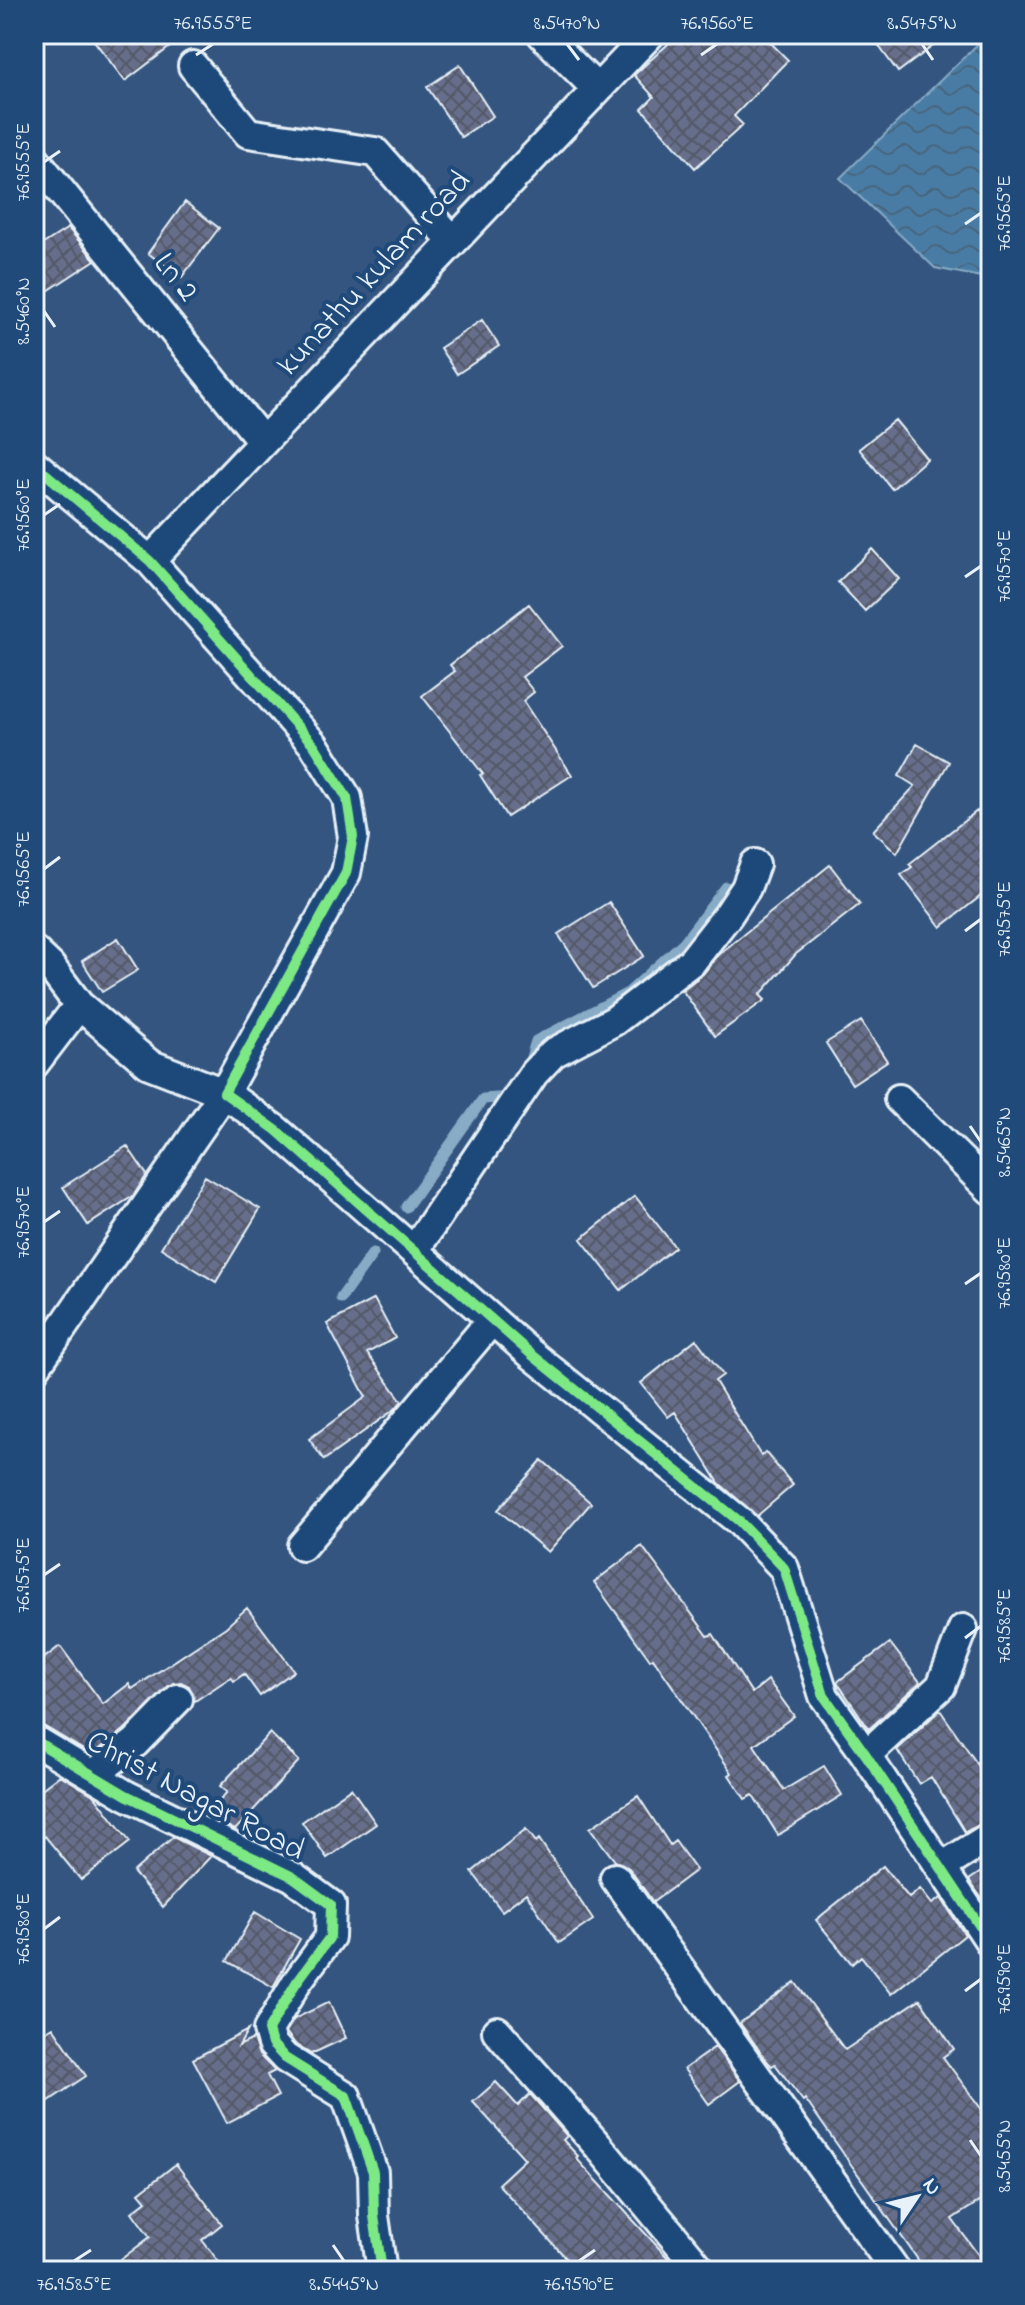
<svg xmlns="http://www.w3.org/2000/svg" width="1025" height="2305" font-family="'Indie Flower',sans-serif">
	<defs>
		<pattern id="water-waves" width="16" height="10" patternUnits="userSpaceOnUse" patternTransform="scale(2)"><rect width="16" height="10" fill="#487ca5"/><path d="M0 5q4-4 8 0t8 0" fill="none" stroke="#47657c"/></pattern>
		<pattern id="building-cross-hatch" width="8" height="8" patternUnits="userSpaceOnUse" patternTransform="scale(2)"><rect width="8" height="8" fill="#666e8b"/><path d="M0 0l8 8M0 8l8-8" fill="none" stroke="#545967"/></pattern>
	</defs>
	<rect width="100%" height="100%" fill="#34557f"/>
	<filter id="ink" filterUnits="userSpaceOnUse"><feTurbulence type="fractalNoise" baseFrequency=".0125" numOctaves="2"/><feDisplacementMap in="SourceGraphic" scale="16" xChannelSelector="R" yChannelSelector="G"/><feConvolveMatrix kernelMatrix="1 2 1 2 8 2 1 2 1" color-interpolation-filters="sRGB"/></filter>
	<g filter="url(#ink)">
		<path fill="url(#water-waves)" stroke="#88abc6" stroke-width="2" d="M988,34H991V279L935,268L840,178Z"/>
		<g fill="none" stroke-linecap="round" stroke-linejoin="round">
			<path stroke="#88abc6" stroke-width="11" d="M528,1067L536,1041L628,993L684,942L726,887
				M406,1207L483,1099L512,1097
				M341,1298L373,1253"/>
		</g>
		<path fill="url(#building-cross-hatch)" stroke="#e8f1f8" stroke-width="2" d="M89,34H187L125,81Z
			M679,34H762L788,60L734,116L743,125L695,168L642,109L654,97L634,75Z
			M870,34H949L898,72Z
			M460,65L493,116L461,137L427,87Z
			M185,202L219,228L181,278L148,253Z
			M68,228L95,260L34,300V250Z
			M482,320L499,346L457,374L440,348Z
			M895,420L927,459L892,489L859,449Z
			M872,549L899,579L865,611L838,582Z
			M529,604L562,646L522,677L534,692L523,701L572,775L507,817L480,775L483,774L422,696L455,671L450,665Z
			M917,744L949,762L897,853L873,831L915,786L899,776Z
			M977,811L991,829V888L941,927L901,875L912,867L909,864Z
			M830,865L860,904L796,954L760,995L765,1000L715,1036L682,990L703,974L719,954Z
			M609,902L644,956L593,988L558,934Z
			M118,938L138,970L102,992L82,961Z
			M861,1021L887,1061L852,1084L826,1043Z
			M127,1146L147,1175L133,1196L88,1225L63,1187Z
			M205,1176L260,1209L216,1282L161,1248Z
			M635,1196L675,1247L621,1290L581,1239Z
			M374,1299L395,1338L367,1353L402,1401L395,1409L324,1460L309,1439L366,1397L327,1324Z
			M696,1339L723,1375L715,1381L761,1456L765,1452L793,1485L757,1516L719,1483L675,1412L668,1417L641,1383Z
			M542,1460L591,1503L548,1552L498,1510Z
			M642,1546L708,1636L713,1634L752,1693L768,1680L794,1716L754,1745L784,1790L824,1766L842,1795L778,1835L753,1795L745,1799L729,1775L732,1773L653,1658L650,1660L594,1582Z
			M247,1608L294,1671L260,1696L244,1674L234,1681L231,1677L195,1701L189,1686L181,1682L173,1683L124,1730L92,1755L42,1725L34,1715V1666L60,1646L103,1704L129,1684L132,1689L226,1627Z
			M890,1643L920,1682L869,1729L837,1682Z
			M940,1710L980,1768L991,1761V1819L965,1832L931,1777L919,1784L897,1750Z
			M270,1733L299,1761L235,1830L207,1816L227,1792L220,1786Z
			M60,1775L95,1796L130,1842L81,1880L45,1836L34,1844V1795Z
			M351,1788L376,1824L327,1858L302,1822Z
			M638,1796L670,1845L675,1841L696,1870L653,1902L629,1868L615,1861L590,1828Z
			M526,1829L536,1842L539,1839L593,1920L559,1943L526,1893L502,1911L472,1872Z
			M173,1837L211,1856L163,1907L133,1872Z
			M991,1856V1912L969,1880L987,1868L982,1862Z
			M883,1866L909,1898L920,1889L932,1904L941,1898L965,1935L891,1994L861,1956L852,1964L816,1920Z
			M255,1912L300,1939L273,1987L227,1961Z
			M795,1982L845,2050L920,1999L954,2049L943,2057L991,2122V2194L952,2219L990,2271H926L805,2099L803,2101L775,2064L772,2066L767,2061L742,2026L740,2023Z
			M329,2002L346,2038L311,2054L296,2045L286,2032L294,2019Z
			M53,2027L86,2076L34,2111V2039Z
			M248,2030L239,2046L253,2039L259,2055L275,2071L267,2075L278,2096L227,2123L193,2059Z
			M715,2047L740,2081L709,2104L684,2069Z
			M496,2082L518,2106L530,2094L567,2136L563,2140L578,2156L576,2158L680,2271H578L498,2184L525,2159L473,2102Z
			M176,2164L222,2224L202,2240L226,2271H106L150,2237L132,2212L146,2201L139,2193Z"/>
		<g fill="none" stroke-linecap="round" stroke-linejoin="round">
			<g stroke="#e8f1f8" stroke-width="34">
				<path id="minor" d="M542,34L597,89
					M193,66L248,133L375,152L453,241
					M34,158L263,442
					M34,464L150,561L314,745L347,798L353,837L346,873L224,1093L276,1130L531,1354L739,1521L784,1568L824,1696L866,1755L991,1943
					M150,561L650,34
					M34,951L50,966L79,1005L149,1064L224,1093L34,1369
					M34,1064L79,1005
					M899,1099L991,1190
					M414,1251L534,1073L553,1053L614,1021L692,961L728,915L746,888L755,864
					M302,1546L492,1320
					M34,1740L126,1795L293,1877L331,1905L330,1937L296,1983L268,2030L272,2044L285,2058L346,2096L373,2172L374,2216L382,2271
					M866,1755L941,1686L963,1629
					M93,1775L135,1743L178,1699
					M942,1867L991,1836
					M615,1878L896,2271
					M497,2031L599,2147L702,2271"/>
			</g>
			<use href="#minor" stroke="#1f4a7a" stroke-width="28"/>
			<g stroke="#1f4a7a" stroke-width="15">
				<path id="cycleway" d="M34,464L150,561L314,745L347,798L353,837L346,873L224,1093L276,1130L531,1354L739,1521L784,1568L824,1696L866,1755L991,1943
					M34,1740L126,1795L293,1877L331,1905L330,1937L296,1983L268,2030L272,2044L285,2058L346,2096L373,2172L374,2216L382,2271"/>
			</g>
			<use href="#cycleway" stroke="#7ce984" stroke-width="10"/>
		</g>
	</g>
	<path fill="none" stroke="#e8f1f8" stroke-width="3" d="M567,44L579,60M922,44L933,60M196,55L213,44M701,55L717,44M44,162L60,151M965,224L981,213M44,311L55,327M44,515L60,504M965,577L981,566M44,869L60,857M965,931L981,919M970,1126L981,1142M44,1222L60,1211M965,1284L981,1273M44,1575L60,1564M965,1638L981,1626M44,1929L60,1917M965,1991L981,1979M970,2140L981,2156M333,2245L344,2261M74,2261L91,2250M579,2261L595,2250"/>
	<g text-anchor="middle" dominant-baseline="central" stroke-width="8" stroke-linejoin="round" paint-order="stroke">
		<g font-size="32" fill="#e8f1f8" stroke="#1f4a7a">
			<text transform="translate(375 274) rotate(-47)">kunathu kulam road</text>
			<text transform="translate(175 278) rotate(51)">Ln 2</text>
			<text transform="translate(195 1797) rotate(28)">Christ Nagar Road</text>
		</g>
	</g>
	<rect width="1025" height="2305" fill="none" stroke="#1f4a7a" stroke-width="88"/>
	<g transform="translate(917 2197) rotate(55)" stroke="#1f4a7a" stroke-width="6" paint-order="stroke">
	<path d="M0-6L14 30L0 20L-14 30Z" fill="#e8f1f8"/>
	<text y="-12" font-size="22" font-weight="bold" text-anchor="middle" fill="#e8f1f8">N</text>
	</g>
	<rect x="44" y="44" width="937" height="2217" fill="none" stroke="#e8f1f8" stroke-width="3"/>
	<g font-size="20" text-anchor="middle" fill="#e8f1f8">
		<text x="213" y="29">76.9555°E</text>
		<text x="567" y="29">8.5470°N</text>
		<text x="717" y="29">76.9560°E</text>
		<text x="922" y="29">8.5475°N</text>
		<text transform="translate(22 162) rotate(-90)" y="7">76.9555°E</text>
		<text transform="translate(1003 213) rotate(-90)" y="7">76.9565°E</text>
		<text transform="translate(22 311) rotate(-90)" y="7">8.5460°N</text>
		<text transform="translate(22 515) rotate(-90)" y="7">76.9560°E</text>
		<text transform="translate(1003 566) rotate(-90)" y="7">76.9570°E</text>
		<text transform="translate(22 869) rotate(-90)" y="7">76.9565°E</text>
		<text transform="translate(1003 919) rotate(-90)" y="7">76.9575°E</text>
		<text transform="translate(1003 1142) rotate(-90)" y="7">8.5465°N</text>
		<text transform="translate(22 1222) rotate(-90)" y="7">76.9570°E</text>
		<text transform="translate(1003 1273) rotate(-90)" y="7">76.9580°E</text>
		<text transform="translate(22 1575) rotate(-90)" y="7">76.9575°E</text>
		<text transform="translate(1003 1626) rotate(-90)" y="7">76.9585°E</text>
		<text transform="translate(22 1929) rotate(-90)" y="7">76.9580°E</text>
		<text transform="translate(1003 1979) rotate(-90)" y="7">76.9590°E</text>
		<text transform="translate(1003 2156) rotate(-90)" y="7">8.5455°N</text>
		<text x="74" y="2290">76.9585°E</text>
		<text x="344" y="2290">8.5445°N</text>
		<text x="579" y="2290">76.9590°E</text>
	</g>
</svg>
